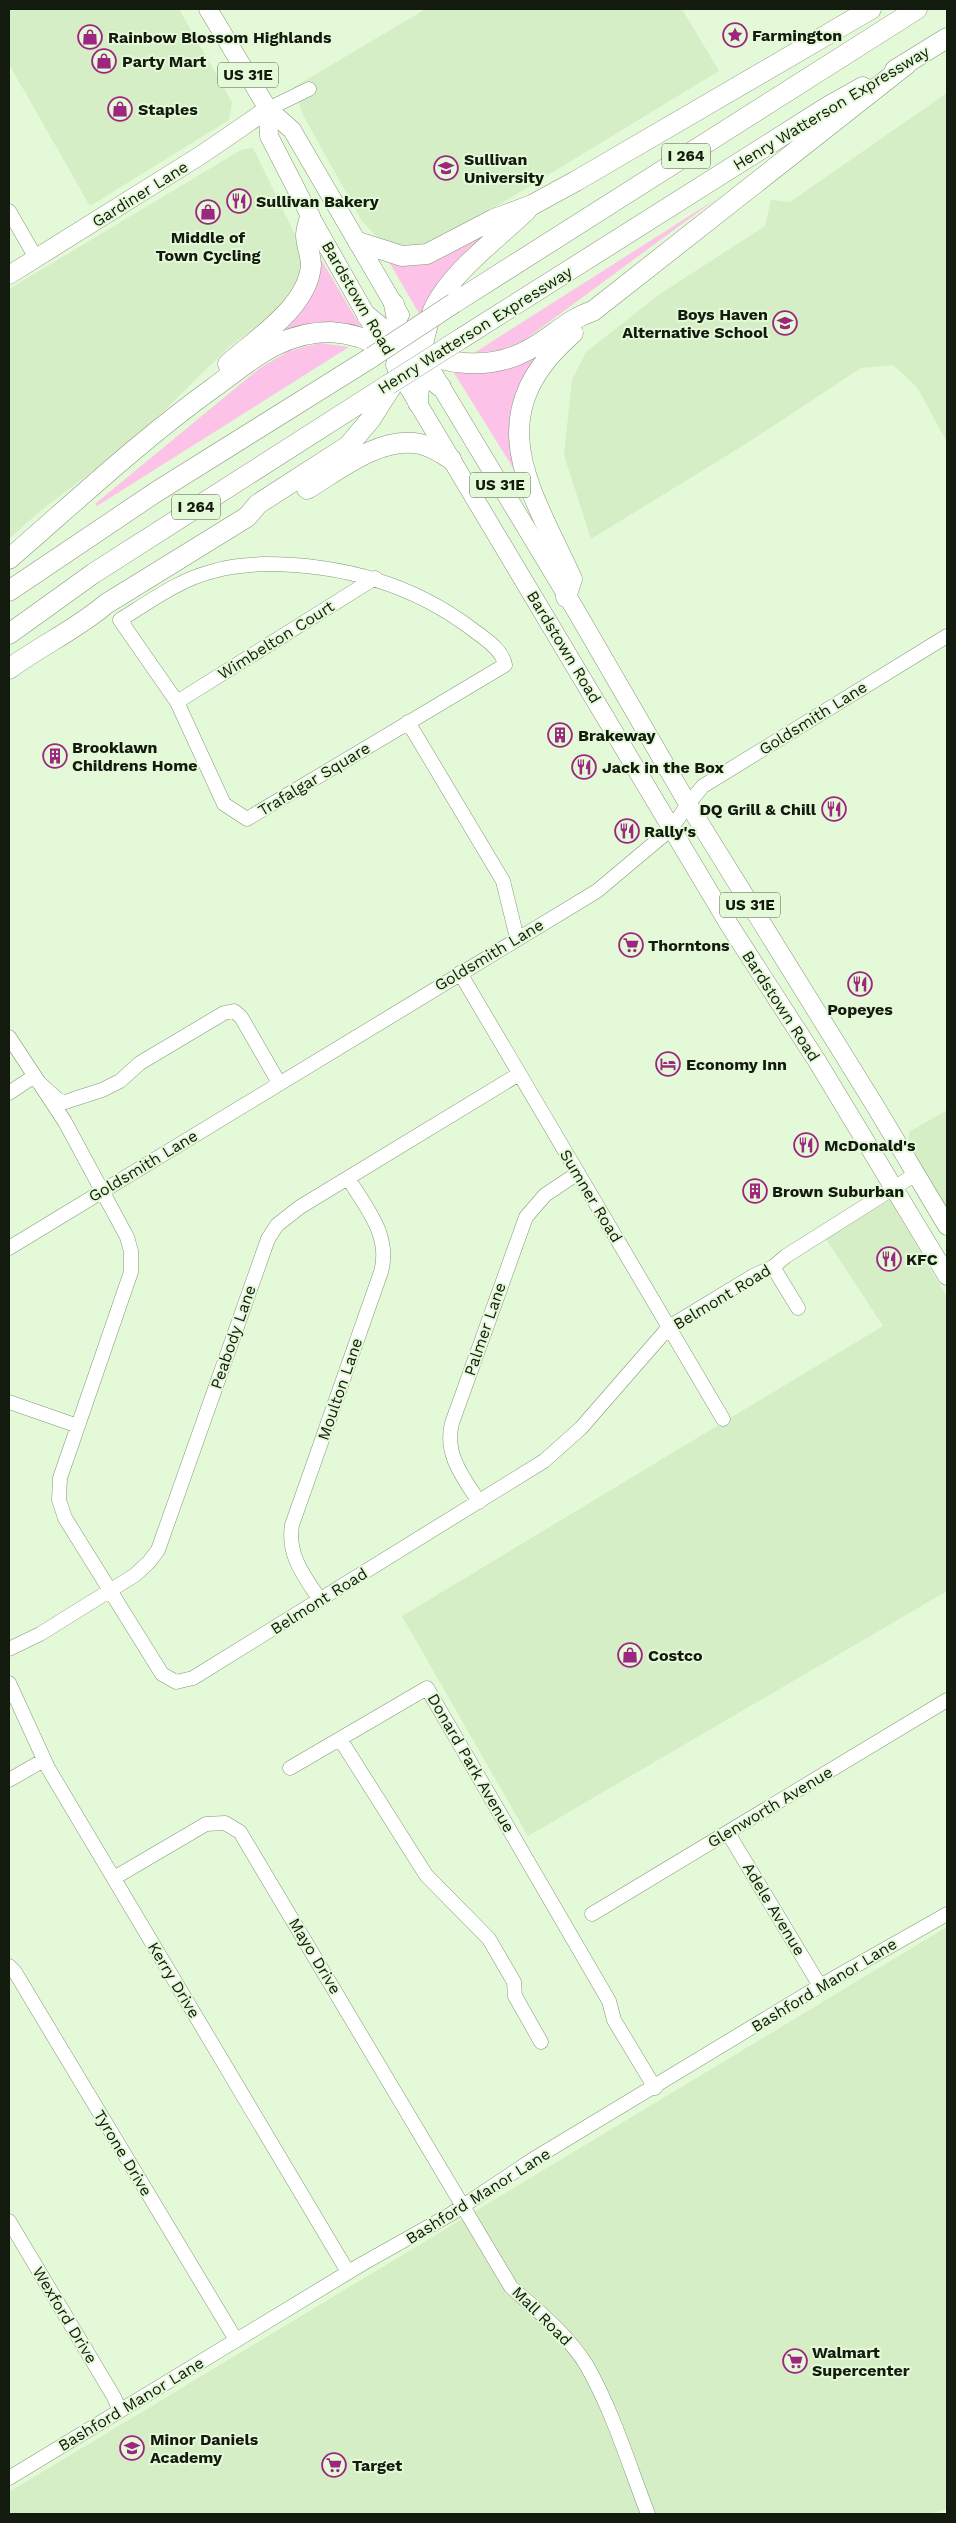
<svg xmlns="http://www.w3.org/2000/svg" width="956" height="2523" font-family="'Work Sans',sans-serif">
	<rect width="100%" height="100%" fill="#e4f9d7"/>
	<path fill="#d5eec5" d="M9,9H179L232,102L229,120L90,206L9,64Z
		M426,9H682L719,71L454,232L436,241L414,246L396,245L377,237L362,221L303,115L294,87Z
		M947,93V442L917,387L893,365L861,368L744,445L591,539L564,455L572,380L586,352L660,294L765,226L771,200L790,202Z
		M253,148L300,245L304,268L295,296L229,347L134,440L40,511L9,539V289L241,150Z
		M947,1110V1208L908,1143L909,1132Z
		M890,1200L947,1297V1591L528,1836L402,1616L883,1326L826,1239Z
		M947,1927V2509L929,2514H9V2492Z"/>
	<path fill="#fdc2e8" d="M716,199L523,341L501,350L474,353Z
		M498,225C459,253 442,273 420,315L388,260Z
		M316,251L362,329L269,339Z
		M320,343L349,347L97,506L95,504L260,368L289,351Z
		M546,348L528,377L523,484L451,368Z"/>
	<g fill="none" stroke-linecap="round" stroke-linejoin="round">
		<g stroke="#849778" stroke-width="15">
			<path id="minor" d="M268,109L309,89
				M9,211L36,258
				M264,564C340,564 411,583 472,629C485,639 502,649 505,665L247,819L224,804L177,702L120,620C149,602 180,579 214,571C230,566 247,565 264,564Z
				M177,702L375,578
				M408,722L503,881L517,938
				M460,973L723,1419
				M9,1037L65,1122L127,1237L131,1251V1272L60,1478L59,1500L65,1518L162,1674L176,1682L193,1678L544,1461L581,1428L669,1327L753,1276L773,1267L786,1256L916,1174
				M9,1093L33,1077L58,1100L66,1102L74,1099L102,1090L120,1081L140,1063L224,1013L234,1011L241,1017L279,1083
				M9,1248L597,891L671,829L688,804L703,786L947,636
				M773,1267L798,1308
				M9,1402L78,1426
				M479,1502C463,1477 444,1454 452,1423L526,1217L545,1195L578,1173
				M320,1600C304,1576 287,1555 292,1525L381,1272C391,1235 366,1208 348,1178
				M9,1649L40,1634L135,1575L149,1562L158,1550L268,1239L277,1225L300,1207L519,1074
				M9,1683L48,1768L348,2272
				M340,1739L426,1875L489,1939L514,1982L515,1996L541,2042
				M290,1768L427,1688L609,2001L614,2020L655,2088
				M9,1780L44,1760
				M728,1833L820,1986
				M114,1878L206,1824L225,1823L240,1832L511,2287C538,2311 568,2335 587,2366C613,2412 629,2465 648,2514
				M592,1914L947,1700
				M9,1966L15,1972L236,2340
				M9,2221L114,2397L120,2411
				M9,2478L362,2264L451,2214L532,2160L820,1986L947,1914"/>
		</g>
		<g stroke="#849778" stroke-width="19">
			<path id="major" d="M208,9L268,109L292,130L400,315
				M268,109L269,136L310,216L373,327
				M9,275L201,155L268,109
				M395,365L728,923L817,1061L947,1276
				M434,375L575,609L688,804L874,1104L947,1226"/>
		</g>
		<g stroke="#849778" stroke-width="21">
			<path id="highway" d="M895,70L947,38
				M358,242L402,256L427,254L494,219L532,205L576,181L871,9
				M454,303L917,9
				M367,316C378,325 389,335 401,342C439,365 488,372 528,350C551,338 568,319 593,311L907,64
				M462,338L829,106L863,87
				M228,364C257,338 308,307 311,265C311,255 306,245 306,235C306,229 309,222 310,216
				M418,403C420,373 420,342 432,313C447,275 498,238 527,210
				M307,489C339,470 380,436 420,444C431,446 441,453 451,459
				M9,559C76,501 141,440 213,388C233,374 253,356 276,345C292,337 312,332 331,332C375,335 408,360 441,387
				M9,591L156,492L372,357
				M566,597L572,579C530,487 477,416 573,333
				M9,634L94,573L388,385
				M9,669C40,646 77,629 106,604L247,517L258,504L348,446L370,420L397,378L401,342L394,304"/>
		</g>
		<use href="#minor" stroke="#fff" stroke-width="14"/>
		<use href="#major" stroke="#fff" stroke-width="18"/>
		<use href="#highway" stroke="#fff" stroke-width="20"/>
		<g stroke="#849778" stroke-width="21" stroke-linecap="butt">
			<path id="highway-bridge" d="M372,357L454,303
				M388,385L462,338"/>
		</g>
		<use href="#highway-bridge" stroke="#fff" stroke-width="20"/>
	</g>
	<defs>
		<g id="sight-ring" transform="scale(1.25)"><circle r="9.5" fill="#e4f9d7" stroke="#9d2780" stroke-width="1.5"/><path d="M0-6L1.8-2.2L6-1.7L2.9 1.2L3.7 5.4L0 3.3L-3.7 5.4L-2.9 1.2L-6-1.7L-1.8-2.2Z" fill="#9d2780"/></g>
		<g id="shop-ring" transform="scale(1.25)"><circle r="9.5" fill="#e4f9d7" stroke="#9d2780" stroke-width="1.5"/><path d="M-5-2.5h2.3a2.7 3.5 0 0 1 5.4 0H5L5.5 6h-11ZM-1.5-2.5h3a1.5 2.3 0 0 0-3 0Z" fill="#9d2780"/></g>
		<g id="university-ring" transform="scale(1.25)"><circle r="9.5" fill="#e4f9d7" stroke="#9d2780" stroke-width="1.5"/><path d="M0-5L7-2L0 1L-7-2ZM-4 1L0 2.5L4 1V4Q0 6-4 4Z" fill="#9d2780"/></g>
		<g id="restaurant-ring" transform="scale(1.25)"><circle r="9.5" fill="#e4f9d7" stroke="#9d2780" stroke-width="1.5"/><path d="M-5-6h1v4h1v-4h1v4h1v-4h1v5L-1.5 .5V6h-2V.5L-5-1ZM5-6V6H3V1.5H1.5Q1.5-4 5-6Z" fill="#9d2780"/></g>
		<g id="school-ring" transform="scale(1.25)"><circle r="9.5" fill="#e4f9d7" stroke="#9d2780" stroke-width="1.5"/><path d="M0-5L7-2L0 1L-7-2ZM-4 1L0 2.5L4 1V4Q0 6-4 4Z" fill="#9d2780"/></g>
		<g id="building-ring" transform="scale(1.25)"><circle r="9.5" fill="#e4f9d7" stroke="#9d2780" stroke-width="1.5"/><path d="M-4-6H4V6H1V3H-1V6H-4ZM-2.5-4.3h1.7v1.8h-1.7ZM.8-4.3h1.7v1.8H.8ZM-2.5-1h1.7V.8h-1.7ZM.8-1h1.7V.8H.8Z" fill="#9d2780"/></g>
		<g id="supermarket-ring" transform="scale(1.25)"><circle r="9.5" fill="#e4f9d7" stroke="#9d2780" stroke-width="1.5"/><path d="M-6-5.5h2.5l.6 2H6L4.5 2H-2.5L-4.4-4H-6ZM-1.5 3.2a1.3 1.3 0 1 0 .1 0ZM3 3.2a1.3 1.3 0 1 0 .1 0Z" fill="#9d2780"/></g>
		<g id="hotel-ring" transform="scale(1.25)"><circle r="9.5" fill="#e4f9d7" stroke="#9d2780" stroke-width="1.5"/><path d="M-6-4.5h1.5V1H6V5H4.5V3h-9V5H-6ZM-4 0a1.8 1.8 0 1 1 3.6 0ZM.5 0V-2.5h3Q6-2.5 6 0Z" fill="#9d2780"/></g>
	</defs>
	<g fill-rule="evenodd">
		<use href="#sight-ring" x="735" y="35"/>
		<use href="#shop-ring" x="90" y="37"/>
		<use href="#shop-ring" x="104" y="61"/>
		<use href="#shop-ring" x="120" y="109"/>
		<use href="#university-ring" x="446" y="168"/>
		<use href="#restaurant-ring" x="239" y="201"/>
		<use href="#shop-ring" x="208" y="212"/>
		<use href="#school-ring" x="785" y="323"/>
		<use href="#building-ring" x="560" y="735"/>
		<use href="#building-ring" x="55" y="756"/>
		<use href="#restaurant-ring" x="584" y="767"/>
		<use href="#restaurant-ring" x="834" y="809"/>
		<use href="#restaurant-ring" x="627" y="831"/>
		<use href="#supermarket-ring" x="631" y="945"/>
		<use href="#restaurant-ring" x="860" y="984"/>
		<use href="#hotel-ring" x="668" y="1064"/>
		<use href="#restaurant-ring" x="806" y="1145"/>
		<use href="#building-ring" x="755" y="1191"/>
		<use href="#restaurant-ring" x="889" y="1259"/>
		<use href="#shop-ring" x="630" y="1655"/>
		<use href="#supermarket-ring" x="795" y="2361"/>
		<use href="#school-ring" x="132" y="2448"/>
		<use href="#supermarket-ring" x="334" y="2465"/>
	</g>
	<g text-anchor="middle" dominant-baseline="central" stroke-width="4" stroke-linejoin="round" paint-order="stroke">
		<g fill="#e4f9d7" stroke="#525d4a" stroke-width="1">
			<rect x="218" y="62.5" width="60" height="25" rx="4"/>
			<rect x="662" y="143.5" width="48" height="25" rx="4"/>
			<rect x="470" y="472.5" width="60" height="25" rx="4"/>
			<rect x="172" y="494.5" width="48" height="25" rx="4"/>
			<rect x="720" y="892.5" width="60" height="25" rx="4"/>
		</g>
		<g font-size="15" font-weight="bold" fill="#131a0e">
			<text x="248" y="75">US 31E</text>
			<text x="686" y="156">I 264</text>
			<text x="500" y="485">US 31E</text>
			<text x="196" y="507">I 264</text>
			<text x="750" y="905">US 31E</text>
		</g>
		<g font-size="16" font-weight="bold" fill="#131a0e" stroke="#e4f9d7" text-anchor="start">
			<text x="752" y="35">Farmington</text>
			<text x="108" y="37">Rainbow Blossom Highlands</text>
			<text x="122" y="61">Party Mart</text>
			<text x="138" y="109">Staples</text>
			<text x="464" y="159">Sullivan<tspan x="464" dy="18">University</tspan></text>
			<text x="256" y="201">Sullivan Bakery</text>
			<text x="208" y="237" text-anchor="middle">Middle of<tspan x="208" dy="18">Town Cycling</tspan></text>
			<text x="768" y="314" text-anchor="end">Boys Haven<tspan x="768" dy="18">Alternative School</tspan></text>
			<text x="578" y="735">Brakeway</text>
			<text x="72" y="747">Brooklawn<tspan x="72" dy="18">Childrens Home</tspan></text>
			<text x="602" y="767">Jack in the Box</text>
			<text x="816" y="809" text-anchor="end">DQ Grill &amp; Chill</text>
			<text x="644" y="831">Rally's</text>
			<text x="648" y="945">Thorntons</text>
			<text x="860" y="1009" text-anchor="middle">Popeyes</text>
			<text x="686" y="1064">Economy Inn</text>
			<text x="824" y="1145">McDonald's</text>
			<text x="772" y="1191">Brown Suburban</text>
			<text x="906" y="1259">KFC</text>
			<text x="648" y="1655">Costco</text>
			<text x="812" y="2352">Walmart<tspan x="812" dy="18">Supercenter</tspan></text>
			<text x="150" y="2439">Minor Daniels<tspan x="150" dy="18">Academy</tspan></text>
			<text x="352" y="2465">Target</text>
		</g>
		<g font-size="16" fill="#131a0e" stroke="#e4f9d7">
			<text transform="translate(831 108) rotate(-31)">Henry Watterson Expressway</text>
			<text transform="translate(140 194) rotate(-32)">Gardiner Lane</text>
			<text transform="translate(358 298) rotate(60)">Bardstown Road</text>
			<text transform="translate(475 330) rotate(-32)">Henry Watterson Expressway</text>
			<text transform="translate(276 640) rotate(-32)">Wimbelton Court</text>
			<text transform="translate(564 647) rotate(59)">Bardstown Road</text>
			<text transform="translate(813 718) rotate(-32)">Goldsmith Lane</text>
			<text transform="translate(314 779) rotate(-31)">Trafalgar Square</text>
			<text transform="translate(489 955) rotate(-31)">Goldsmith Lane</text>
			<text transform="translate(781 1006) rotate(57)">Bardstown Road</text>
			<text transform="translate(143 1166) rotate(-31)">Goldsmith Lane</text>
			<text transform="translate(591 1196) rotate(59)">Sumner Road</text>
			<text transform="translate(722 1297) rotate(-31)">Belmont Road</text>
			<text transform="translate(485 1329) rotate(-71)">Palmer Lane</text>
			<text transform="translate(233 1337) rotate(-71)">Peabody Lane</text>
			<text transform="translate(340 1389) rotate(-71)">Moulton Lane</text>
			<text transform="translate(319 1601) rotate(-32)">Belmont Road</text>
			<text transform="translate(471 1763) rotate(60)">Donard Park Avenue</text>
			<text transform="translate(770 1807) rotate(-31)">Glenworth Avenue</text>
			<text transform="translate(774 1909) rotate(59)">Adele Avenue</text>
			<text transform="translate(315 1956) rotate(59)">Mayo Drive</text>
			<text transform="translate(174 1980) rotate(59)">Kerry Drive</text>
			<text transform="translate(824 1985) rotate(-31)">Bashford Manor Lane</text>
			<text transform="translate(123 2153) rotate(59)">Tyrone Drive</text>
			<text transform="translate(478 2196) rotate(-32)">Bashford Manor Lane</text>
			<text transform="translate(65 2315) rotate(59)">Wexford Drive</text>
			<text transform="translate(542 2316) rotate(45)">Mall Road</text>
			<text transform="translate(131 2404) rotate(-31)">Bashford Manor Lane</text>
		</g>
	</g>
	<rect width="956" height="2523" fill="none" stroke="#131a0e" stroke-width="20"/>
</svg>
